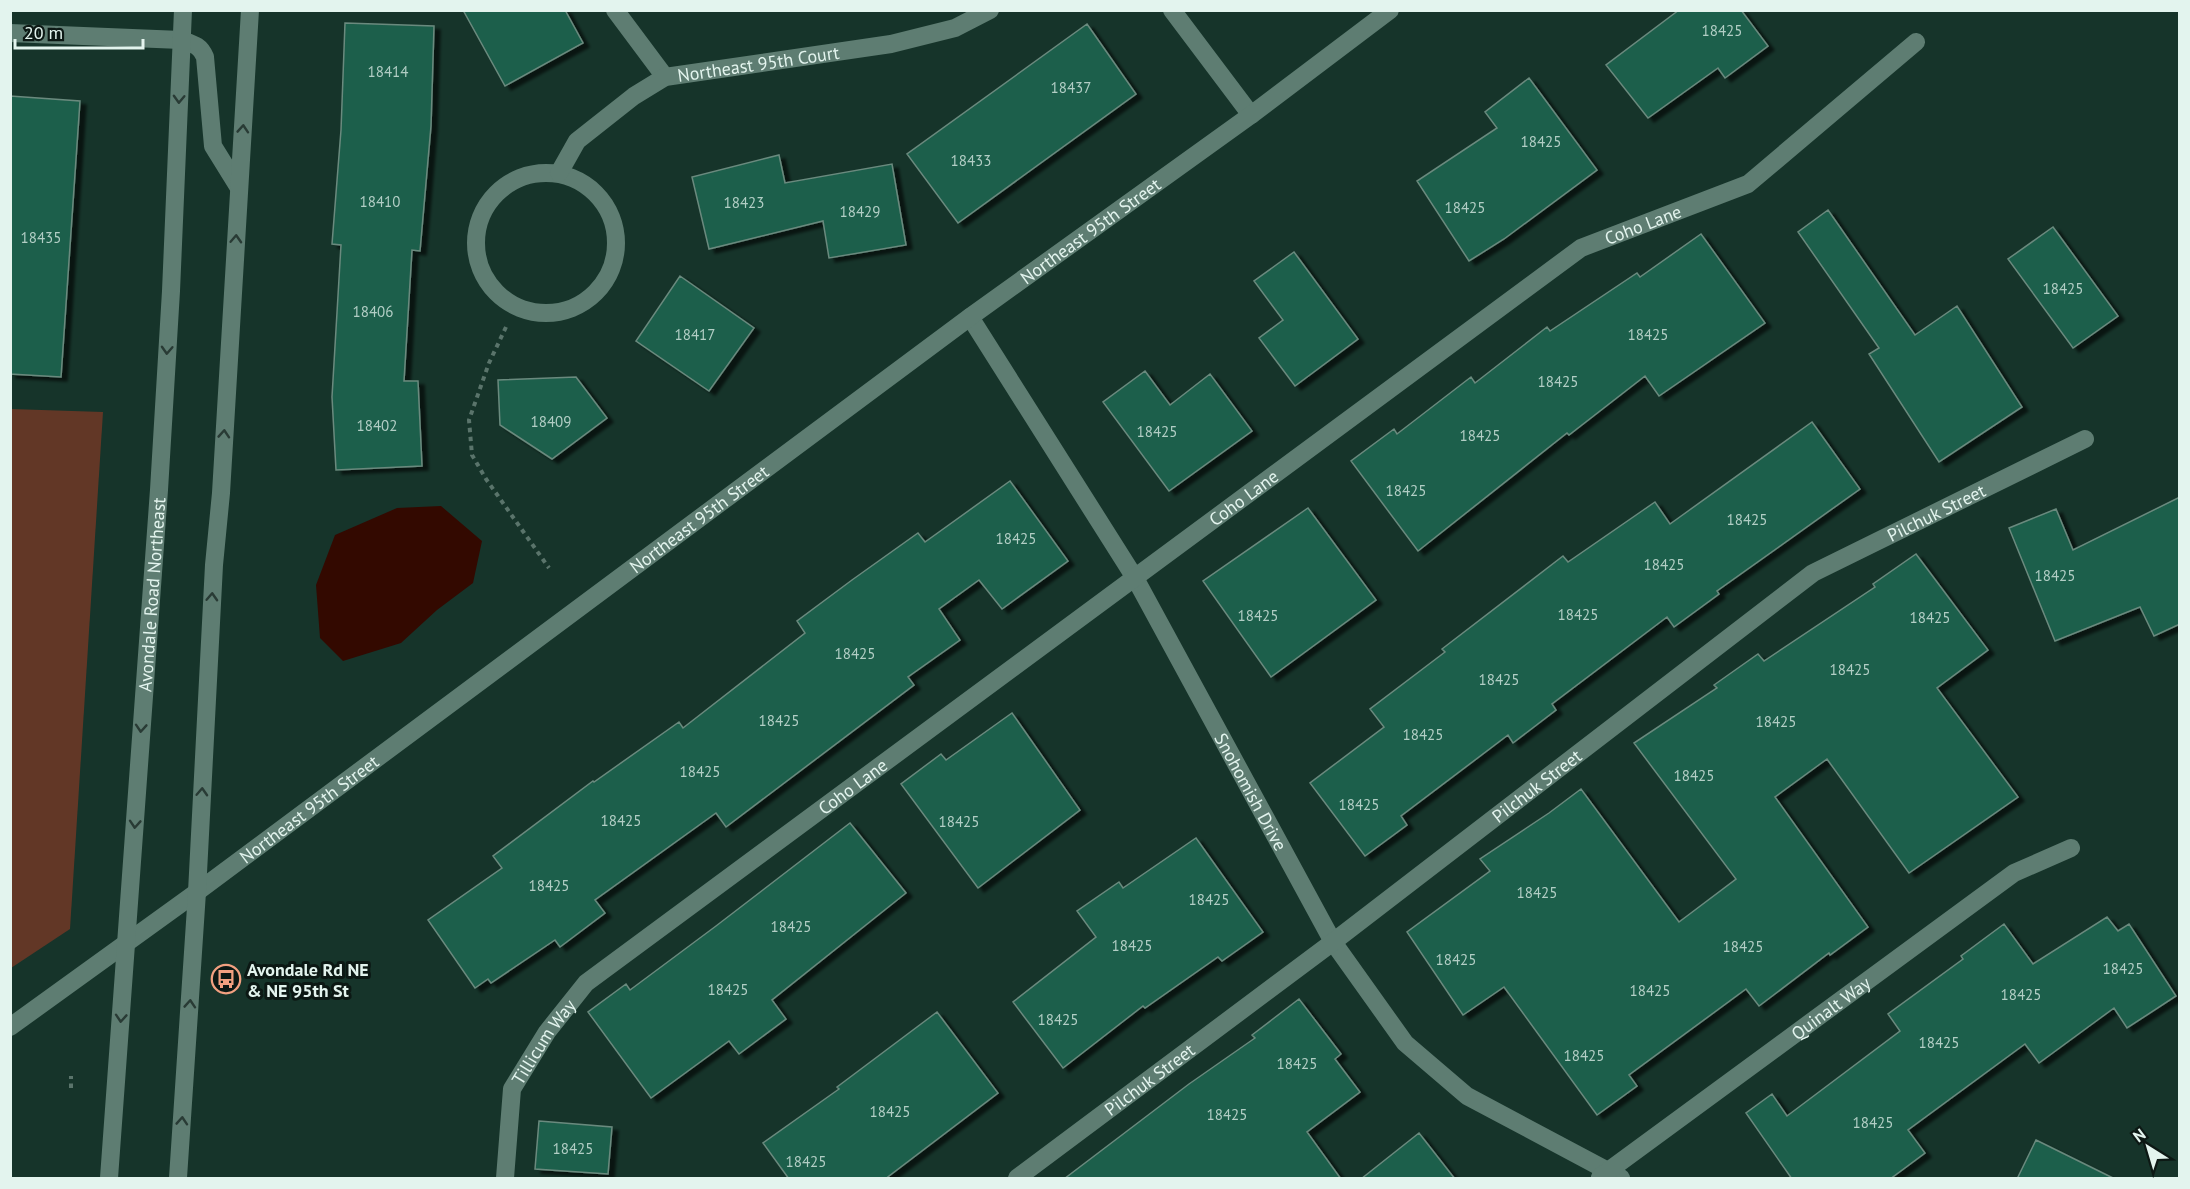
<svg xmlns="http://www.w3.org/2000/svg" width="2190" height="1189" font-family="'PT Sans',sans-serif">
	<defs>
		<filter id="shadow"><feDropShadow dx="6" dy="4" stdDeviation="1.5" flood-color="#0009"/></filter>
	</defs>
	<rect width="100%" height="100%" fill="#16342a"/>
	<path fill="#623726" d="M11,409L103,412L70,929L11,968Z"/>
	<path fill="#330900" d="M441,506L482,541L473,583L437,610L401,643L343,661L320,638L316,585L335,535L397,508Z"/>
	<path fill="#1d5e4b" stroke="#6a8a7e" stroke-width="1.5" filter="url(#shadow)" d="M463,10H565L583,43L505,86Z
		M1679,10H1741L1768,46L1725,78L1718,68L1648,118L1606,65Z
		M345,23L434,26L431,126L420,251L412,250L404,381H418L422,466L336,470L332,397L341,245L332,244L341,130Z
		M1087,24L1136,94L958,223L907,154Z
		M1529,78L1597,170L1504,239L1469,261L1417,181L1497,128L1485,112Z
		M10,96L80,101L61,377L10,374Z
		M779,155L785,183L892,164L906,245L829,258L823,221L709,249L692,177Z
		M1828,210L1915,335L1957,306L2022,407L1939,462L1869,354L1879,348L1798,232Z
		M2053,227L2118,316L2073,348L2008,259Z
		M1701,234L1765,323L1659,396L1645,376L1569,435L1567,433L1418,551L1351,461L1394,429L1397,434L1471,377L1475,383L1547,327L1550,331L1637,273L1640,277Z
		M1294,252L1358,339L1295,386L1259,338L1283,320L1254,281Z
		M680,276L754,328L709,391L636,341Z
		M1145,371L1170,405L1210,374L1252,431L1169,491L1103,402Z
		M576,377L607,418L552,459L500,425L498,380Z
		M1812,422L1860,489L1717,591L1719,594L1674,627L1667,617L1552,704L1556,710L1513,743L1508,735L1401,816L1407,825L1365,856L1310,783L1384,727L1370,709L1445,652L1442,649L1563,556L1568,562L1655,502L1670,524Z
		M1010,481L1068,561L1002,609L979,580L939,609L960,640L908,677L914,685L726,827L716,813L595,900L605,913L560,947L555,940L491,983L488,979L475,988L428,920L502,868L493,856L593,781L594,782L679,722L683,728L805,633L797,621L852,580L918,533L925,542Z
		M2180,497V624L2154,636L2140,607L2055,641L2009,528L2056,509L2073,550Z
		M1308,508L1376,600L1271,677L1203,581Z
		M1916,554L1988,650L1937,688L2018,797L1909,873L1827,759L1775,797L1868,927L1830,955L1829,953L1759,1006L1746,989L1629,1075L1637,1086L1597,1115L1504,987L1463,1015L1407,932L1490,871L1480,859L1549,813L1581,789L1679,922L1736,879L1634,743L1717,688L1714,685L1758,654L1764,661L1875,587L1873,584Z
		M1012,713L1080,810L978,888L901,784L941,754L946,760Z
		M850,823L906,893L772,1000L786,1019L739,1054L729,1041L651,1098L588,1012L626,984L630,990L716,926Z
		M1196,838L1263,932L1222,961L1218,957L1145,1008L1143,1006L1063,1068L1013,1002L1096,937L1077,911L1119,882L1123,888Z
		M2107,917L2118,931L2129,924L2176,996L2127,1028L2114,1008L2039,1063L2025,1044L1908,1130L1925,1153L1890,1179H1792L1746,1113L1772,1094L1787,1116L1900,1031L1888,1014L1963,959L1961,956L2004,924L2033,964Z
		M1299,999L1341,1054L1335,1059L1360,1092L1307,1132L1341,1179H1064L1189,1084L1255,1038L1252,1035Z
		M937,1012L998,1093L885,1179H789L763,1143L839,1089L837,1087Z
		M539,1121L612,1127L608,1174L535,1169Z
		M1419,1133L1455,1179H1361Z
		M2036,1140L2115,1179H2017Z"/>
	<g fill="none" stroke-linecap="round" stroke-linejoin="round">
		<path stroke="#5a746b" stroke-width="4" stroke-dasharray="4.5 4.5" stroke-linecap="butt" d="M506,327L489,363L469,420L472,455L486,479L549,568
			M71,1088V1076"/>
		<path stroke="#5e7d72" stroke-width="18" d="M615,10L665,77"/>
		<g stroke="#5e7d72" stroke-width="18">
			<path d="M1172,10L1251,115"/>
			<path d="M10,33L181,40"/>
			<circle cx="546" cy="243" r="70"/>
			<path id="s1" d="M559,173L577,141L634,96L665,77L891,44L955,28L990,10"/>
			<path id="s2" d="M970,317L1135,578L1333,942L1405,1043L1467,1096L1621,1178"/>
			<path id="s3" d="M10,1027L197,892L970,317L1251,115L1390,10"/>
			<path id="s4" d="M1600,1177L2014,873L2071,848"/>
			<path id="s5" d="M505,1178L512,1089L547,1032L586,983L1581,248L1748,184L1916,42"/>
			<path id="s6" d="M1017,1178L1333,942L1813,573L2085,439"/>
		</g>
		<g stroke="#5e7d72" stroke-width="18">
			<path d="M181,40C193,44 200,45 205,57L213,146L239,188"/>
			<path id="s7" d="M109,1178L159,490L171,291L183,10"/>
			<path d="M178,1178L197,892L214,565L221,493L250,10"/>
		</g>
	</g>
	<defs><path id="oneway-chevron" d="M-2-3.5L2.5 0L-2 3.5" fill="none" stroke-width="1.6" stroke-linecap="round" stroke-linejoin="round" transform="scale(1.5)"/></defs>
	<g stroke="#293b35">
		<use href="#oneway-chevron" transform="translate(179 99) rotate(92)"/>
		<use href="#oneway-chevron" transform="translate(243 129) rotate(-86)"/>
		<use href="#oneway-chevron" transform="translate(236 239) rotate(-87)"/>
		<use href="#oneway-chevron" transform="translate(167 350) rotate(93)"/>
		<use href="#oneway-chevron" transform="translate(224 434) rotate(-86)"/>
		<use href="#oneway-chevron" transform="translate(212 597) rotate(-87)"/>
		<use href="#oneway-chevron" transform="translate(141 728) rotate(94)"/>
		<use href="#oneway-chevron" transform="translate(202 792) rotate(-87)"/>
		<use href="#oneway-chevron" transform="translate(135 824) rotate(94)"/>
		<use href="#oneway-chevron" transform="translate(190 1004) rotate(-86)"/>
		<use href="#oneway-chevron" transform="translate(121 1018) rotate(94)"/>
		<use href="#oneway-chevron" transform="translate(182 1121) rotate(-86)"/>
	</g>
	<defs>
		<g id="bus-ring" transform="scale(1.5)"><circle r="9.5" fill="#0c1814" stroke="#f2a080" stroke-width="1.5"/><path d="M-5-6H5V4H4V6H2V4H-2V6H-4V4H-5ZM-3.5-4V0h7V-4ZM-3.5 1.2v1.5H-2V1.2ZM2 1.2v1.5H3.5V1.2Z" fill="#f2a080"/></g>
	</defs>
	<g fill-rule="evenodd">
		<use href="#bus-ring" x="226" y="979"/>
	</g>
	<g text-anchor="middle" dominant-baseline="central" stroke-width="6" stroke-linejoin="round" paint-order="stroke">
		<g font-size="15" fill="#b2cec5">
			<text x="1722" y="30">18425</text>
			<text x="388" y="71">18414</text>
			<text x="1071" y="87">18437</text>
			<text x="1541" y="141">18425</text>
			<text x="971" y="160">18433</text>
			<text x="380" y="201">18410</text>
			<text x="744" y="202">18423</text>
			<text x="1465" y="207">18425</text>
			<text x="860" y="211">18429</text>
			<text x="41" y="237">18435</text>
			<text x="2063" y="288">18425</text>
			<text x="373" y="311">18406</text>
			<text x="695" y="334">18417</text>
			<text x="1648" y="334">18425</text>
			<text x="1558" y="381">18425</text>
			<text x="551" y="421">18409</text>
			<text x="377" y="425">18402</text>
			<text x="1157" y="431">18425</text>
			<text x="1480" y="435">18425</text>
			<text x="1406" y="490">18425</text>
			<text x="1747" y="519">18425</text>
			<text x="1016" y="538">18425</text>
			<text x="1664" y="564">18425</text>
			<text x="2055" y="575">18425</text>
			<text x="1578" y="614">18425</text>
			<text x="1258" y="615">18425</text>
			<text x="1930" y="617">18425</text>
			<text x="855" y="653">18425</text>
			<text x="1850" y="669">18425</text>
			<text x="1499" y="679">18425</text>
			<text x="779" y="720">18425</text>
			<text x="1776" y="721">18425</text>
			<text x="1423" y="734">18425</text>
			<text x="700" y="771">18425</text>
			<text x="1694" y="775">18425</text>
			<text x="1359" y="804">18425</text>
			<text x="621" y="820">18425</text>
			<text x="959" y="821">18425</text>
			<text x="549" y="885">18425</text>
			<text x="1537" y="892">18425</text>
			<text x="1209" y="899">18425</text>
			<text x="791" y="926">18425</text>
			<text x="1132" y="945">18425</text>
			<text x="1743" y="946">18425</text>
			<text x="1456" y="959">18425</text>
			<text x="2123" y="968">18425</text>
			<text x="728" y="989">18425</text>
			<text x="1650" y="990">18425</text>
			<text x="2021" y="994">18425</text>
			<text x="1058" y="1019">18425</text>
			<text x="1939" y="1042">18425</text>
			<text x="1584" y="1055">18425</text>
			<text x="1297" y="1063">18425</text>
			<text x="890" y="1111">18425</text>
			<text x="1227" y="1114">18425</text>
			<text x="1873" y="1122">18425</text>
			<text x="573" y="1148">18425</text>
			<text x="806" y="1161">18425</text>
		</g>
		<g font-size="18" fill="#e3f4ee" stroke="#0c1814">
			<text stroke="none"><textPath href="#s1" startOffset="240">Northeast 95th Court</textPath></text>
			<text stroke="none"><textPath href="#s5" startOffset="1522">Coho Lane</textPath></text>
			<text stroke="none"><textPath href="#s3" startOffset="1342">Northeast 95th Street</textPath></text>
			<text stroke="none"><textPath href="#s5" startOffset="1036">Coho Lane</textPath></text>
			<text stroke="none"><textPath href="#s6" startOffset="1137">Pilchuk Street</textPath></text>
			<text stroke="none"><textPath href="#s3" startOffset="856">Northeast 95th Street</textPath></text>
			<text stroke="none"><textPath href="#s7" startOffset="585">Avondale Road Northeast</textPath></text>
			<text stroke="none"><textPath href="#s6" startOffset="651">Pilchuk Street</textPath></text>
			<text stroke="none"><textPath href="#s5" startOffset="550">Coho Lane</textPath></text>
			<text stroke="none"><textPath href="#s2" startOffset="552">Snohomish Drive</textPath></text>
			<text stroke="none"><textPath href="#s3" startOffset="370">Northeast 95th Street</textPath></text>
			<text stroke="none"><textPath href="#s4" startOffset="286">Quinalt Way</textPath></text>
			<text stroke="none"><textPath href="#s5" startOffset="146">Tillicum Way</textPath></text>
			<text stroke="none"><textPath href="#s6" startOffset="165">Pilchuk Street</textPath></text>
		</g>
		<g font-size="18" font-weight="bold" fill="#e3f4ee" stroke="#0c1814" text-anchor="start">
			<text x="247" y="969">Avondale Rd NE<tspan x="247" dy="21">&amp; NE 95th St</tspan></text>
		</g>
	</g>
	<rect width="2190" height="1189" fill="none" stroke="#e3f4ee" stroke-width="24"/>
	<g transform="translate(2148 1147) rotate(323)" stroke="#0c1814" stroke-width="4.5" paint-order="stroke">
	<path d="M0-4.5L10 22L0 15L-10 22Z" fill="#e3f4ee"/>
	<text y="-9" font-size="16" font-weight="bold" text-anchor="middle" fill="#e3f4ee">N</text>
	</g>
	<path d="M15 39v9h128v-9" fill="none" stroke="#e3f4ee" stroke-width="3"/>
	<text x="24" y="39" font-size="18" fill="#e3f4ee" stroke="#0c1814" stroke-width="4.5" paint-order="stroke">20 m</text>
</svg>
